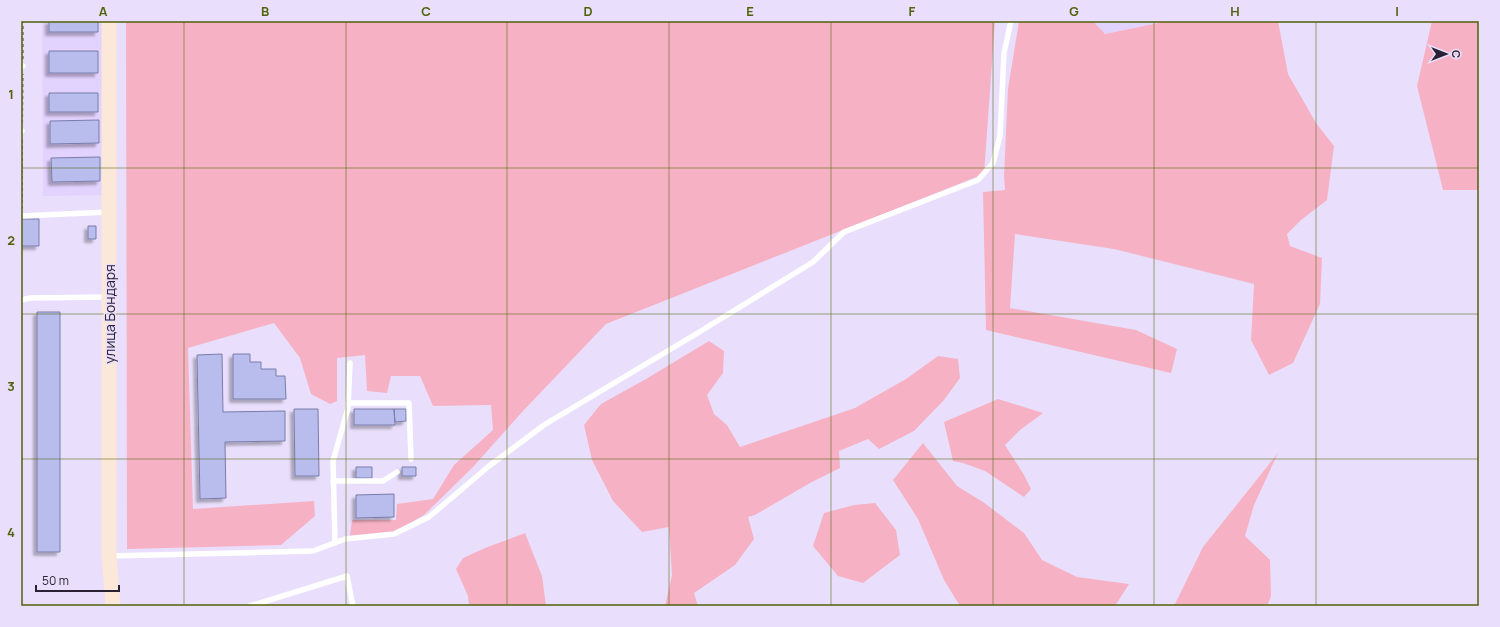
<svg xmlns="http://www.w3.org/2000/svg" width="1500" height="627" font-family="Manrope,sans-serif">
	<defs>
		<filter id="shadow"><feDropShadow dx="-3.5" dy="3.5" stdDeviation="1" flood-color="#0004"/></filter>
	</defs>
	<rect width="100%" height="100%" fill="#e9dffc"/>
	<path fill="#e2d2fe" d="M42,21H103L104,195L43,196Z
		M1093,21H1168L1105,34Z"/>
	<path fill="#f6b2c4" d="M126,21H995L984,174L606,324L523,411L473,467L424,515L394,532L350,536L352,520H396L397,504L433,499L454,465L493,430L491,405L433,406L420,376H391L387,393L367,391L365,355L337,358V401L330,404L311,394L300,358L274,323L188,348L193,509L314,501L315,516L281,545L127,549Z
		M1019,21H1093L1105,34L1168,21H1278L1288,74L1316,123L1334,146L1327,200L1301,220L1287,234L1290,246L1322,258L1320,304L1293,363L1269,375L1251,340L1254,284L1114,249L1015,234L1010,308L1136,330L1177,349L1171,373L986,330L983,192L1005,190L1004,176L1008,89Z
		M1432,21H1479V190H1443L1417,86Z
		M709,341L724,351L723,373L707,395L714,414L727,425L740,447L855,408L906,379L938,356L958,359L960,378L944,400L914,431L879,449L868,439L839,451L840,468L810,483L755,515L748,517L754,539L735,565L694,593L698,606H665L672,575L669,527L642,532L613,501L592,460L584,425L601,404L646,379Z
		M998,399L1043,413L1020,430L1005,445L1024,475L1031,489L1024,497L985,471L963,463L953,461L944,422Z
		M923,443L957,486L983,502L1024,533L1042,560L1077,577L1129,584L1115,606H960L944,580L918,519L893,480Z
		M1278,453L1254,505L1245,536L1270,560L1271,596L1267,606H1174L1203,547Z
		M875,503L896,530L900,555L863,583L838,576L813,546L824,513L854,505Z
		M525,533L542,576L546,606H469L468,596L456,569L463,558L485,548Z"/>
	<path fill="#b9bded" stroke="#797ca9" filter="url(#shadow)" d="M49,21H98V32H49Z
		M49,51H98V73H49Z
		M49,93H98V112H49Z
		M99,120V143L50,144V121Z
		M100,157V181L52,182L51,158Z
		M21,219H39V246H21Z
		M88,226H96V239H88Z
		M37,312H60V552H37Z
		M222,354L223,412L285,411V441L225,442L226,498L200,499L197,355Z
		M233,354H250V362H261V369H276V376H285L286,399H233Z
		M294,409H318L319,476H295Z
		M354,409H394L395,425H354Z
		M394,409H406V421L395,422Z
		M356,467H372V478H356Z
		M402,467H416V476H402Z
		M394,494V517L356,518V495Z"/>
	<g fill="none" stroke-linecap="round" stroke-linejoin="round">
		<path stroke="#9990a8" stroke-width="2" stroke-dasharray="3 3" stroke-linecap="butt" d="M23,59V21
			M22,123L23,74
			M22,209V140"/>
		<path stroke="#fff" stroke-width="5.5" d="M21,66H23
			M21,131H22
			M21,216L109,212
			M21,300L30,298L108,297
			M348,403H409L411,459
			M333,481H383L397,472
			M335,543L333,461L348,408L350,363
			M110,556L313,551L345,539L394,534L429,517L489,466L544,425L696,334L813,262L844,232L978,180L993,163L1000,136L1004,53L1011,21
			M250,606L347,576L353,606"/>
		<path stroke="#fce8d8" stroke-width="15" d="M109,21V556L113,606"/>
	</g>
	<path fill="none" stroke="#506208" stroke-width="1" stroke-opacity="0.55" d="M184,21V606M346,21V606M507,21V606M669,21V606M831,21V606M993,21V606M1154,21V606M1316,21V606M21,168H1479M21,314H1479M21,459H1479"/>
	<g text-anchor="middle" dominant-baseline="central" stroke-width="3" stroke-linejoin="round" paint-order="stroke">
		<g font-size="14" fill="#292234" stroke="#e9dffc">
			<text transform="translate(109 314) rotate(-90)">улица Бондаря</text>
		</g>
	</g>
	<rect width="1500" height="627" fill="none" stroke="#e9dffc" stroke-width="44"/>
	<g transform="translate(1446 54) rotate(90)" stroke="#e9dffc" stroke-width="3" paint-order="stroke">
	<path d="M0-3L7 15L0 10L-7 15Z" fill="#292234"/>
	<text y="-6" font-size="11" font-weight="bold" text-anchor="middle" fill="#292234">С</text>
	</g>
	<path d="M36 585v6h83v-6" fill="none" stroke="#292234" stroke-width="2"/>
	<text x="42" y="585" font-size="12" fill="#292234" stroke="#e9dffc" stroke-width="3" paint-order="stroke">50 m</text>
	<rect x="22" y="22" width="1456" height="583" fill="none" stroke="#506208" stroke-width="1.5"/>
	<g font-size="13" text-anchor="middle" font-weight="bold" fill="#506208">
		<text x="103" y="16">A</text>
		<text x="265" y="16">B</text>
		<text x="426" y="16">C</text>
		<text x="588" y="16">D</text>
		<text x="750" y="16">E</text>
		<text x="912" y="16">F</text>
		<text x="1074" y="16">G</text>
		<text x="1235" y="16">H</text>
		<text x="1397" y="16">I</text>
		<text x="11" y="99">1</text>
		<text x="11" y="245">2</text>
		<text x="11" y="391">3</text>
		<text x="11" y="537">4</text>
	</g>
</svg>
